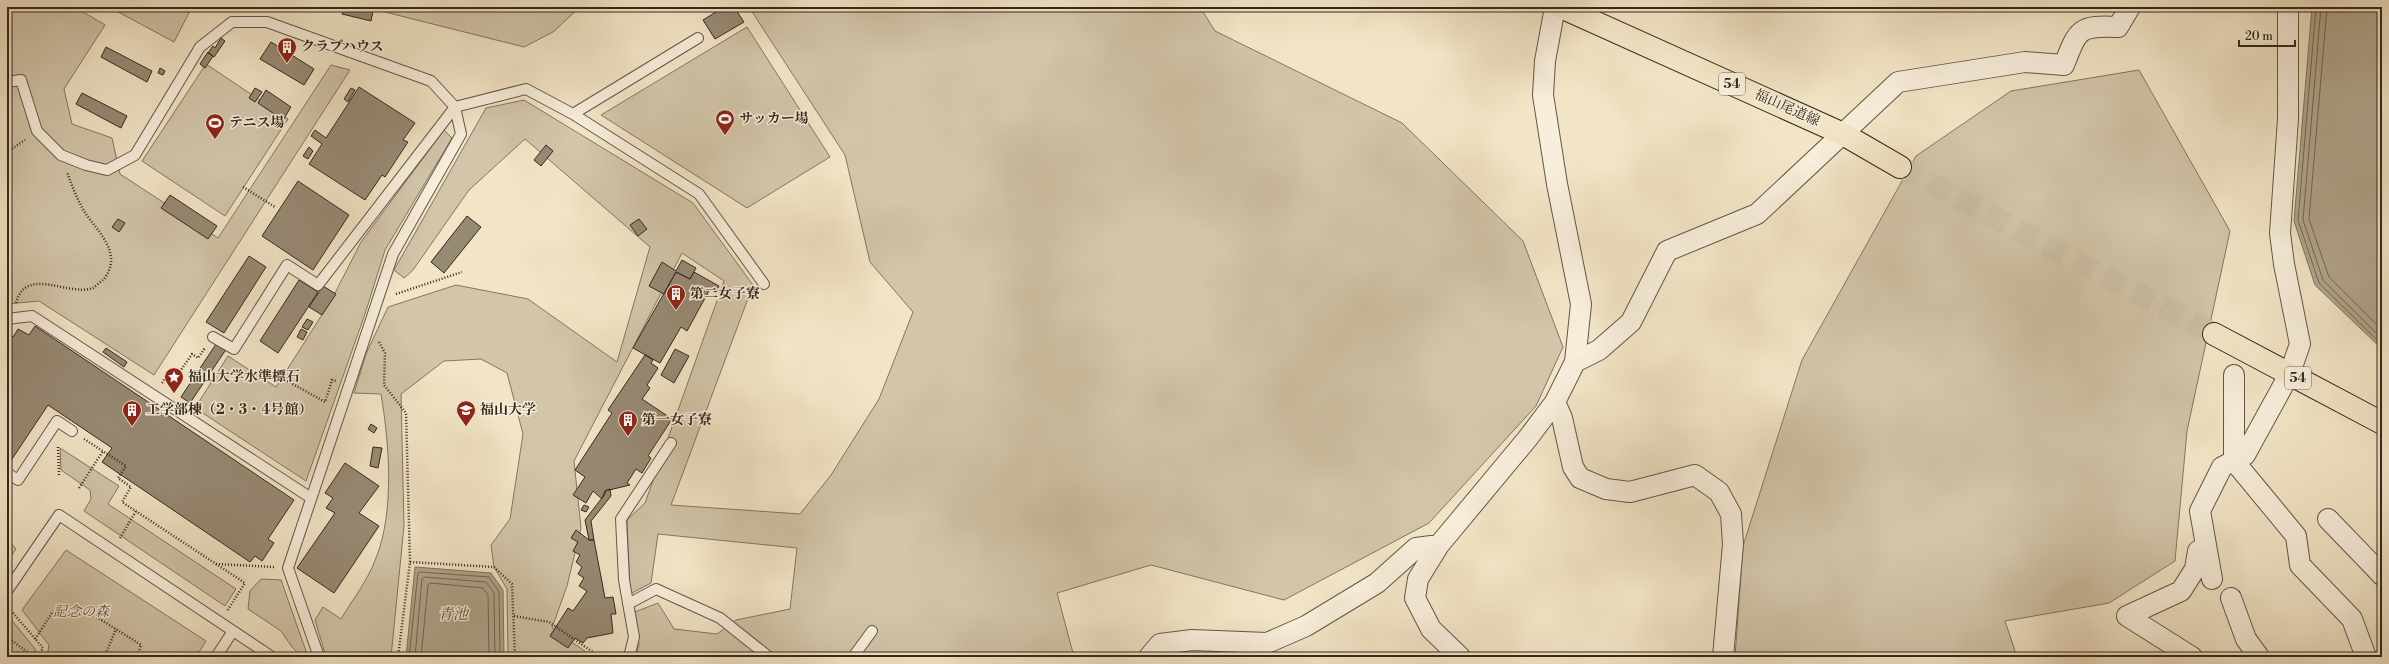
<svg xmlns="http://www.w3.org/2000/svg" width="2389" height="664" font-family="'Libre Bodoni','Noto Serif JP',serif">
	<rect width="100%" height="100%" fill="#f2e5c7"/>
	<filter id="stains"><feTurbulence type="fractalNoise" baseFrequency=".005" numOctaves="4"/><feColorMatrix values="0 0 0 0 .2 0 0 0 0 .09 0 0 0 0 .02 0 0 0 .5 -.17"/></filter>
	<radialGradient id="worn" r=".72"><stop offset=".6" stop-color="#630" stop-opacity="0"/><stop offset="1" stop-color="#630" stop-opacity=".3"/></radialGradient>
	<path fill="#d2c5aa" stroke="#837663" d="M7,7H75L105,25L64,89L72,124L112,138L120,174L218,238L331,65L350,70L154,375L39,301L7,304Z
		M109,7H192L174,42Z
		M365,7H580L553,32L524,47Z
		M749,7H1200L1215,31L1402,123L1523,241L1563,347L1536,406L1429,523L1284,600L1151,565L1057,593L1074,657H635L639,645L635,612L658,603L674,629L717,634L736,620L790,609L797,548L658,534L651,583L630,594L627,520L645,503L724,281L682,253L574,461L581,528L567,586L552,628L593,657H508L507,589L494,567L491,545L510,519L523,434L507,373L481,359L444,361L401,394L404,526L391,657H326L315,620L323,607L341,619C353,599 368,580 376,558C395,511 389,442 381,394L354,393L366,354L388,307L456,285L528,299L617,362L650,247L525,139L469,190L413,270L404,278L394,270L486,108L524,100L693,203L753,285L671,505L800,514L831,475L879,399L913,312L870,262L845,155Z
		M747,27L830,157L747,208L601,115Z
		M206,64L288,119L225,216L142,161Z
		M2139,70L2230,231L2187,431L2175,561L2109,603L2005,621L2017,657H1735L1743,546L1802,360L1916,156L2011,91Z
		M444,130L452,138L385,250L365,314L306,481L195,408L228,356L276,387L332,299L361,242Z
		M60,448L119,486L108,504L236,589L225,606L84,511L91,499L90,490L61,470Z
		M7,539L16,549L7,562Z
		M66,550L206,641L196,657H47L49,645L22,610Z
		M261,579L281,580L307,654L302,657L292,647L281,631L248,609L250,591Z
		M10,618L36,650L32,657H7V622Z"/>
	<path fill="#b1a58d" stroke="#7f7360" d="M2312,7H2382V349L2315,285L2294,221Z
		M415,567L491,573L503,590L504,657H406Z"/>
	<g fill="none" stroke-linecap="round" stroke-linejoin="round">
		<path stroke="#726654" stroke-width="1" d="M2316,7L2298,220L2319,283L2382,345
			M2321,7L2303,220L2323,280L2382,339
			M2327,7L2309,219L2329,277L2382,330
			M409,657L418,573L420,572L489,577L499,592L500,657
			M415,657L422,579L424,577L486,582L494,593L495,657
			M421,657L428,585L430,583L483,588L488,595L489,657"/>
	</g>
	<path fill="#978a75" stroke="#34281c" d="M344,7H359L373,11L371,21L342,14Z
		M724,7H734L744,22L715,39L703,20Z
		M221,38L225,41L214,57L208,53L213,46L215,48Z
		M271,42L314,69L304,85L260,59Z
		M106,47L152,71L147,82L101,57Z
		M208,52L213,56L205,68L200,64Z
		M160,68L165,71L163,75L158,73Z
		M359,87L415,123L403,140L408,142L385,177L382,175L365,200L309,164L322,144L311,136L315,130L326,138Z
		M255,88L262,92L255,102L249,98Z
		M351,88L355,90L348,102L344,99Z
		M266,90L291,107L283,120L258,103Z
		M82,93L127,116L121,128L76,104Z
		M546,145L553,151L541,166L534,160Z
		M309,147L313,151L308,159L303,156Z
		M298,181L349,215L313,270L262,236Z
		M170,195L217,226L208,239L161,208Z
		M467,216L481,227L444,273L431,262Z
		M118,219L125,223L119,232L112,227Z
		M639,219L647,229L638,236L630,225Z
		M249,256L266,267L224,333L206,322Z
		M682,260L696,268L690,279L676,272L664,294L649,286L662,262L676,271Z
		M676,272L690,279L694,272L719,286L716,292L710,289L687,331L681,327L660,363L633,348Z
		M299,280L318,292L278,353L260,341Z
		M323,286L336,294L322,315L309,307Z
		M307,319L313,322L308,330L302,327Z
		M35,326L294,500L268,539L274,543L262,561L255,556L250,562L102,462L112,448L48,405L10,462L7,460V333L13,337L18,329L29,335Z
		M301,329L307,332L303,340L297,337Z
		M220,338L229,345L190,403L181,397Z
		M106,348L127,362L124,367L103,352Z
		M675,349L689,356L674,383L661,375Z
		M645,355L653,360L651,363L658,368L647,385L650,388L642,399L672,419L648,456L651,458L642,473L636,469L627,483L630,485L605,491L602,499L593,491L586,503L573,495L585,477L575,470L612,413L608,410Z
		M371,424L377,428L374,433L368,429Z
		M373,447L382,448L378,468L370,466Z
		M345,463L379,486L359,513L379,526L334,593L297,568L335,513L326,508L333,498L325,493Z
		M610,489L611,496L591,521L594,540H589L585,520L605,494V491Z
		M584,505L589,507L586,512L581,510Z
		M576,530L589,540H594L605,598L613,597L616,614H611L613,633L587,638L583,643L575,638L568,648L550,636L568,608L573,611L587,591L579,586L584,578L578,574L582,567L576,562L580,555L573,551L578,542L571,538Z"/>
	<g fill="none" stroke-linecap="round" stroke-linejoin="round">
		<path stroke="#ccbfa5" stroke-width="22" stroke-dasharray="22 11" stroke-linecap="butt" d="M1900,167L2214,334"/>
		<g stroke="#645747" stroke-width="12">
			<path id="lane" d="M7,82L21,80L37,131L61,155L86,165L107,170L135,155L200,47L232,22H267L431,81L455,107L461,134L393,254L288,568L319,657
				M573,114L698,38
				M7,319L32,316L311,498
				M213,337L234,349L287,265L318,285L455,107L526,89L573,114L699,194L764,284
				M7,473L18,480L57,421L72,431
				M7,591L59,515L272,657
				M628,604L656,589L720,618L769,657
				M216,657L233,631
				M629,657L634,637L624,580L621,519L671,443
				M853,657L872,631"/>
		</g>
		<g stroke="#645747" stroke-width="22">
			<path id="street" d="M1575,362L1599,350L1631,322L1667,251L1757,214L1898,82L2025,62L2064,65C2078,29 2079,25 2118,27L2130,7
				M2234,375V461L2296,536L2300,565L2352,619L2366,657
				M1555,402L1562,418L1573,467L1580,478L1606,489L1630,492L1695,475L1719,492L1731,514L1733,544L1723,657
				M2328,519L2382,575
				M2212,579L2200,511L2222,467L2245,455L2290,373L2300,344L2284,264L2280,233L2288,119V7
				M2231,598L2246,639L2259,657
				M2127,616L2181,591L2195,569L2198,551L2206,546
				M2127,616L2192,657
				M1149,657L1160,644L1192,640L1267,643L1306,626L1377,583L1416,548L1439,545
				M1460,657L1431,629L1415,598L1418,579L1439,545L1528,438L1555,402L1575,362L1581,304L1557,184L1543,95L1545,61L1555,7"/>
		</g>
		<g stroke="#34281c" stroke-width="24">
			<path id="primary" d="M1561,7L1843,134L1900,167
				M2214,334L2382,423"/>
		</g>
		<path stroke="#34281c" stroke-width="2.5" stroke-dasharray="1 2" stroke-linecap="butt" d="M7,152L25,140
			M243,187L275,207
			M396,294L462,272
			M16,303C26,265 68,297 93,288C96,286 100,282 103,280C108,275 112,265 111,258C109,239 94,227 84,211C77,199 72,186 67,172
			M379,342L385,353L384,385L406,413L410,562
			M282,378L325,402L332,380L337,381
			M162,383L169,372L177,376L192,354L198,358L205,348
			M84,439L126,466L118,478L131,487L122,502L245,583L227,611
			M58,447L59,475
			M79,488L103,451
			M120,538L136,511
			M216,564L275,567
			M7,606L43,648L38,657
			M514,616L549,622L600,657
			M7,637L34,657
			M35,639L52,613L84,609L141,645L137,657
			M106,653L114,657
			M285,653L291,657
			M100,657L106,653L116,629
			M398,657L410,562L494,567L512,584L515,657"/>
		<use href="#lane" stroke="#f7eedb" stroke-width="10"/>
		<use href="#street" stroke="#f7eedb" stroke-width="20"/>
		<use href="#primary" stroke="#f2e5c7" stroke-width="22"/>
	</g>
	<defs>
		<g id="building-pin" transform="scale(1)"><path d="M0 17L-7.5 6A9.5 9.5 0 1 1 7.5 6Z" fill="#8f2418" stroke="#f7eedb"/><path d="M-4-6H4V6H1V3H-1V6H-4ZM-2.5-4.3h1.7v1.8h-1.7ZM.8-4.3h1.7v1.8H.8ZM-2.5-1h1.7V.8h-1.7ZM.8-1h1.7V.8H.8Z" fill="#fff"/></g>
		<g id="stadium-pin" transform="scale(1)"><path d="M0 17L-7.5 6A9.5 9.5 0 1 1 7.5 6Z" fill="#8f2418" stroke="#f7eedb"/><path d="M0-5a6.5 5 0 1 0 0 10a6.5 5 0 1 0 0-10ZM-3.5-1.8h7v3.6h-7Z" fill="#fff"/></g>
		<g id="sight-pin" transform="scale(1)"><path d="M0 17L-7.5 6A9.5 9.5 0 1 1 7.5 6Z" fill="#8f2418" stroke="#f7eedb"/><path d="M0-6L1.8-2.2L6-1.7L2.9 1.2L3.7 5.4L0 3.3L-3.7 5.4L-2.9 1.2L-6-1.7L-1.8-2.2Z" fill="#fff"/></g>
		<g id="university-pin" transform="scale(1)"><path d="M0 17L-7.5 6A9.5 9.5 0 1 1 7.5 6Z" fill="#8f2418" stroke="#f7eedb"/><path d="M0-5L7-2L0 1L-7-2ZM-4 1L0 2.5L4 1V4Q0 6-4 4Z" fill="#fff"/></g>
	</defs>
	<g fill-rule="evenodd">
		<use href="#building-pin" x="287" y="47"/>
		<use href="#stadium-pin" x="725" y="119"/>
		<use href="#stadium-pin" x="215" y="123"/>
		<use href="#building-pin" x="676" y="294"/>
		<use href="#sight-pin" x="174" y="377"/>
		<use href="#building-pin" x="132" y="410"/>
		<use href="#university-pin" x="466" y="410"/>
		<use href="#building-pin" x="628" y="420"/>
	</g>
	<g text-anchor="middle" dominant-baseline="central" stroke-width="3" stroke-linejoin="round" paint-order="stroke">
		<g fill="#f7eedb" stroke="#6e6355" stroke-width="1">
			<rect x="1719" y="73" width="26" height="22" rx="3"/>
			<rect x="2285" y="367" width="26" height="22" rx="3"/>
		</g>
		<g font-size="13" font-weight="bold" fill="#34281c">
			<text x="1732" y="84">54</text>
			<text x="2298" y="378">54</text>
		</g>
		<g font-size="14" font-weight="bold" fill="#34281c" stroke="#f7eedb" text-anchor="start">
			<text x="301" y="47">クラブハウス</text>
			<text x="739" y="119">サッカー場</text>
			<text x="229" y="123">テニス場</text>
			<text x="690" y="294">第二女子寮</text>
			<text x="188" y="377">福山大学水準標石</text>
			<text x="146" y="410">工学部棟（2・3・4号館）</text>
			<text x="480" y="410">福山大学</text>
			<text x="642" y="420">第一女子寮</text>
		</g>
		<g font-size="14" fill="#34281c" stroke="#f7eedb">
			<text transform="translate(1787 108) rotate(24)">福山尾道線</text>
		</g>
		<g font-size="14" font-style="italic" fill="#5c4f40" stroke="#f7eedb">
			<text x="81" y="612">記念の森</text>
		</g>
		<g font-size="15" font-style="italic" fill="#5a4e3e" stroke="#f7eedb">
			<text x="453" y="614">青池</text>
		</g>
	</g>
	<rect width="2389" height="664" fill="none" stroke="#f2e5c7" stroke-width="24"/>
	<rect x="8" y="8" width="2373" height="648" fill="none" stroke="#34281c" stroke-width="2"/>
	<rect x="12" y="12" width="2365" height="640" fill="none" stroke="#34281c"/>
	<path d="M2239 40v6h56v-6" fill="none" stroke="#34281c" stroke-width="2"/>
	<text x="2245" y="40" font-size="12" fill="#34281c" stroke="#f7eedb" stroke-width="3" paint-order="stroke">20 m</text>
	<rect width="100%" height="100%" filter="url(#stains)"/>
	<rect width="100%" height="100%" fill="url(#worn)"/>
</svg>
